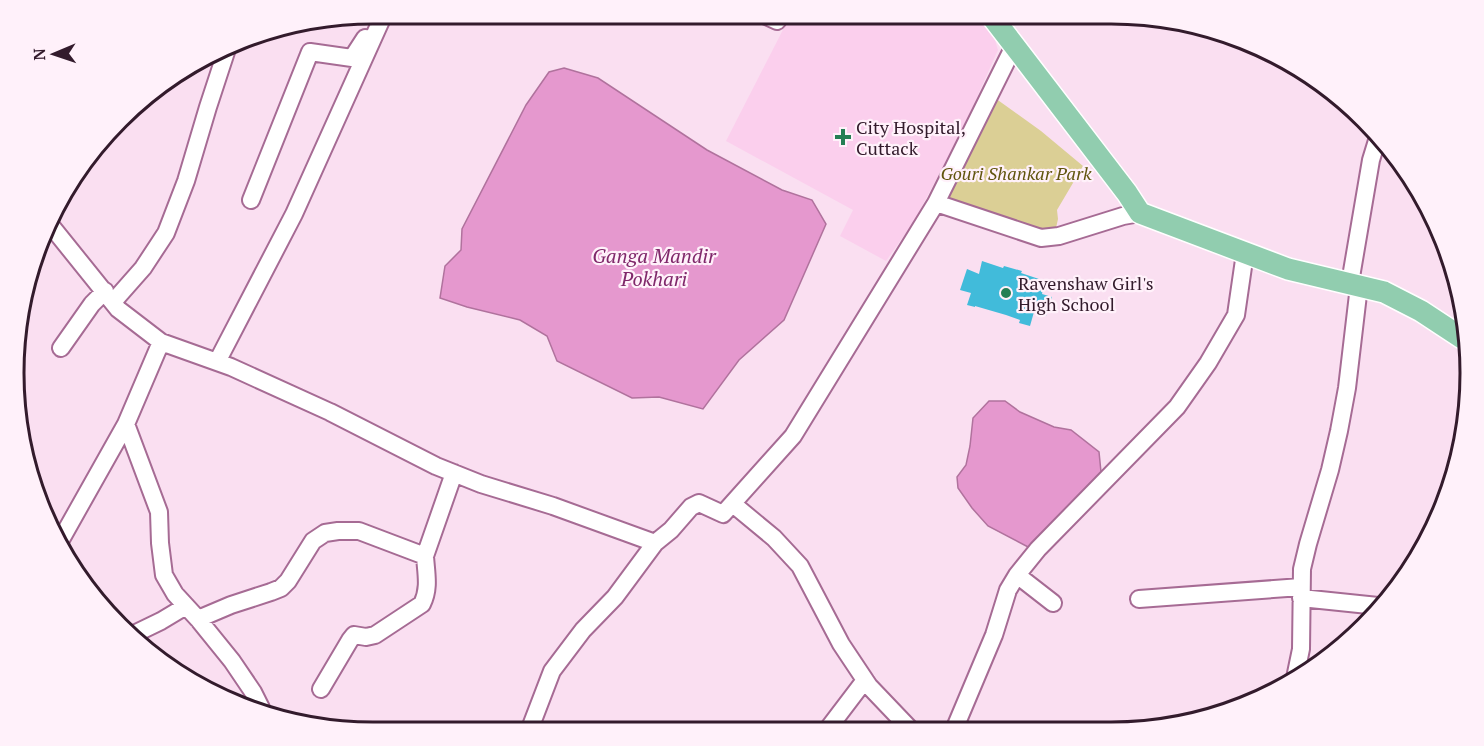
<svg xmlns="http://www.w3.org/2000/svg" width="1484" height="746" font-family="'PT Serif',serif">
	<rect width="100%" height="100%" fill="#fadff1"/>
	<path fill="#fbcfed" d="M791,14H975L995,40L998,50L961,133L913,223L886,261L840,236L853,210L726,141Z"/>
	<path fill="#dbcf95" d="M995,98L1041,131L1083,166L1057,210L1058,219L1056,228L1042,234L948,198Z"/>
	<path fill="#e598ce" stroke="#b0729d" stroke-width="1.5" d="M564,68L598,78L707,150L782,190L812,200L826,224L784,320L739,360L703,409L659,397L632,398L557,361L547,336L520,320L467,307L440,298L445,266L461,250L462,229L526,105L549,72Z
		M989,401H1005L1020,412L1054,427L1071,430L1099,452L1101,472L1030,548L988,526L972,508L958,488L957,477L966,465L970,446L973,418Z"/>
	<path fill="#41bbda" d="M982,261L1003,268L1004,266L1022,271L1021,273L1045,281L1042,294L1052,297L1046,316L1034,312L1030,326L1019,323L1020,320L1006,315L975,306V307L967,305L971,293L960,290L967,269L979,274Z"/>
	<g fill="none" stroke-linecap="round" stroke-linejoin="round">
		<g stroke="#a66b94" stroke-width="20">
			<path id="minor" d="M762,14L777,21L782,14
				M999,28L1010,14
				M251,200L310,52L352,58L365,38
				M936,203L1041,238L1059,236L1123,216L1140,213
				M52,227L118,309L161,342L231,367L330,412L436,466L481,484L553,506L655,543
				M1350,283L1371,160L1379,134
				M113,302L143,268L166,233L186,181L208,107L227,49
				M61,348L92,304L105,291
				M217,362L294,214L384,14
				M126,424L159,512L160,543L164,575L175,594L198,619L232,661L253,692L261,708
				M733,504L774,538L800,566L841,644L869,686L911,730
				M59,543L126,424L161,342
				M1017,575L1053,603
				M1301,598L1378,606
				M1139,599L1301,587
				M198,619L231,605L271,592L281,588L288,581L313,541L325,533L338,531H359L425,556L454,473
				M130,636L161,621L186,606
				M1295,678L1301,649L1302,569L1308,544L1330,470L1339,431L1347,388L1359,286
				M321,689L350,640L354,635L366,637L375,635L422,604C430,588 426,573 425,556
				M827,730L865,680
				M954,730L994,635L1008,590L1017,575L1038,549L1177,407L1208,363L1236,315L1245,253
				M529,731L552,671L583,630L615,597L655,543L671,530L691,507L699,503L723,514L793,436L936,203L1014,46"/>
		</g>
		<g stroke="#fff" stroke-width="24">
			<path id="major" d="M990,14L1127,193L1140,213L1288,269L1384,292L1421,311L1462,338"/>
		</g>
		<use href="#minor" stroke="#fff" stroke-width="16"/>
		<use href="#major" stroke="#91cdaf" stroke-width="21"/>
	</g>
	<g fill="#247f54" stroke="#fff1fa" stroke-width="2">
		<path d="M840 128h6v6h6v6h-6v6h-6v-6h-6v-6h6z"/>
		<circle cx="1006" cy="293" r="6"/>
	</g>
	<g text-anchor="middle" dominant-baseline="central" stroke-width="4.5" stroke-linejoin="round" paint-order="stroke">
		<g font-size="18" fill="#331b2c" stroke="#fff1fa" text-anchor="start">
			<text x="856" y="127">City Hospital,<tspan x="856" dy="21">Cuttack</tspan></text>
			<text x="1018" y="283">Ravenshaw Girl's<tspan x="1018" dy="21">High School</tspan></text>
		</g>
		<g font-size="18" font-style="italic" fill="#61550e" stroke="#fff1fa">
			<text x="1016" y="173">Gouri Shankar Park</text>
		</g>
		<g font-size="20" font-style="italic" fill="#80286b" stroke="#fff1fa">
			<text x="654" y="255">Ganga Mandir<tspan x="654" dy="23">Pokhari</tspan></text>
		</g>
	</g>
	<path d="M0 0H1484V746H0ZM373 24H1111A349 349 0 0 1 1460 373V373A349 349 0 0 1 1111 722H373A349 349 0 0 1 24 373V373A349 349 0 0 1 373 24Z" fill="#fff1fa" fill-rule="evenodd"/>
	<path fill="none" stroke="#331b2c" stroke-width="3" d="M373 24H1111A349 349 0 0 1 1460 373V373A349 349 0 0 1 1111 722H373A349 349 0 0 1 24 373V373A349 349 0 0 1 373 24Z"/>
	<g transform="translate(54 54) rotate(268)" stroke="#fff1fa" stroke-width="4.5" paint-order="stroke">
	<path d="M0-4.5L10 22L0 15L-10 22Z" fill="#331b2c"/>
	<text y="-9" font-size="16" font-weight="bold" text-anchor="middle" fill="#331b2c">N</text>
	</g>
</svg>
